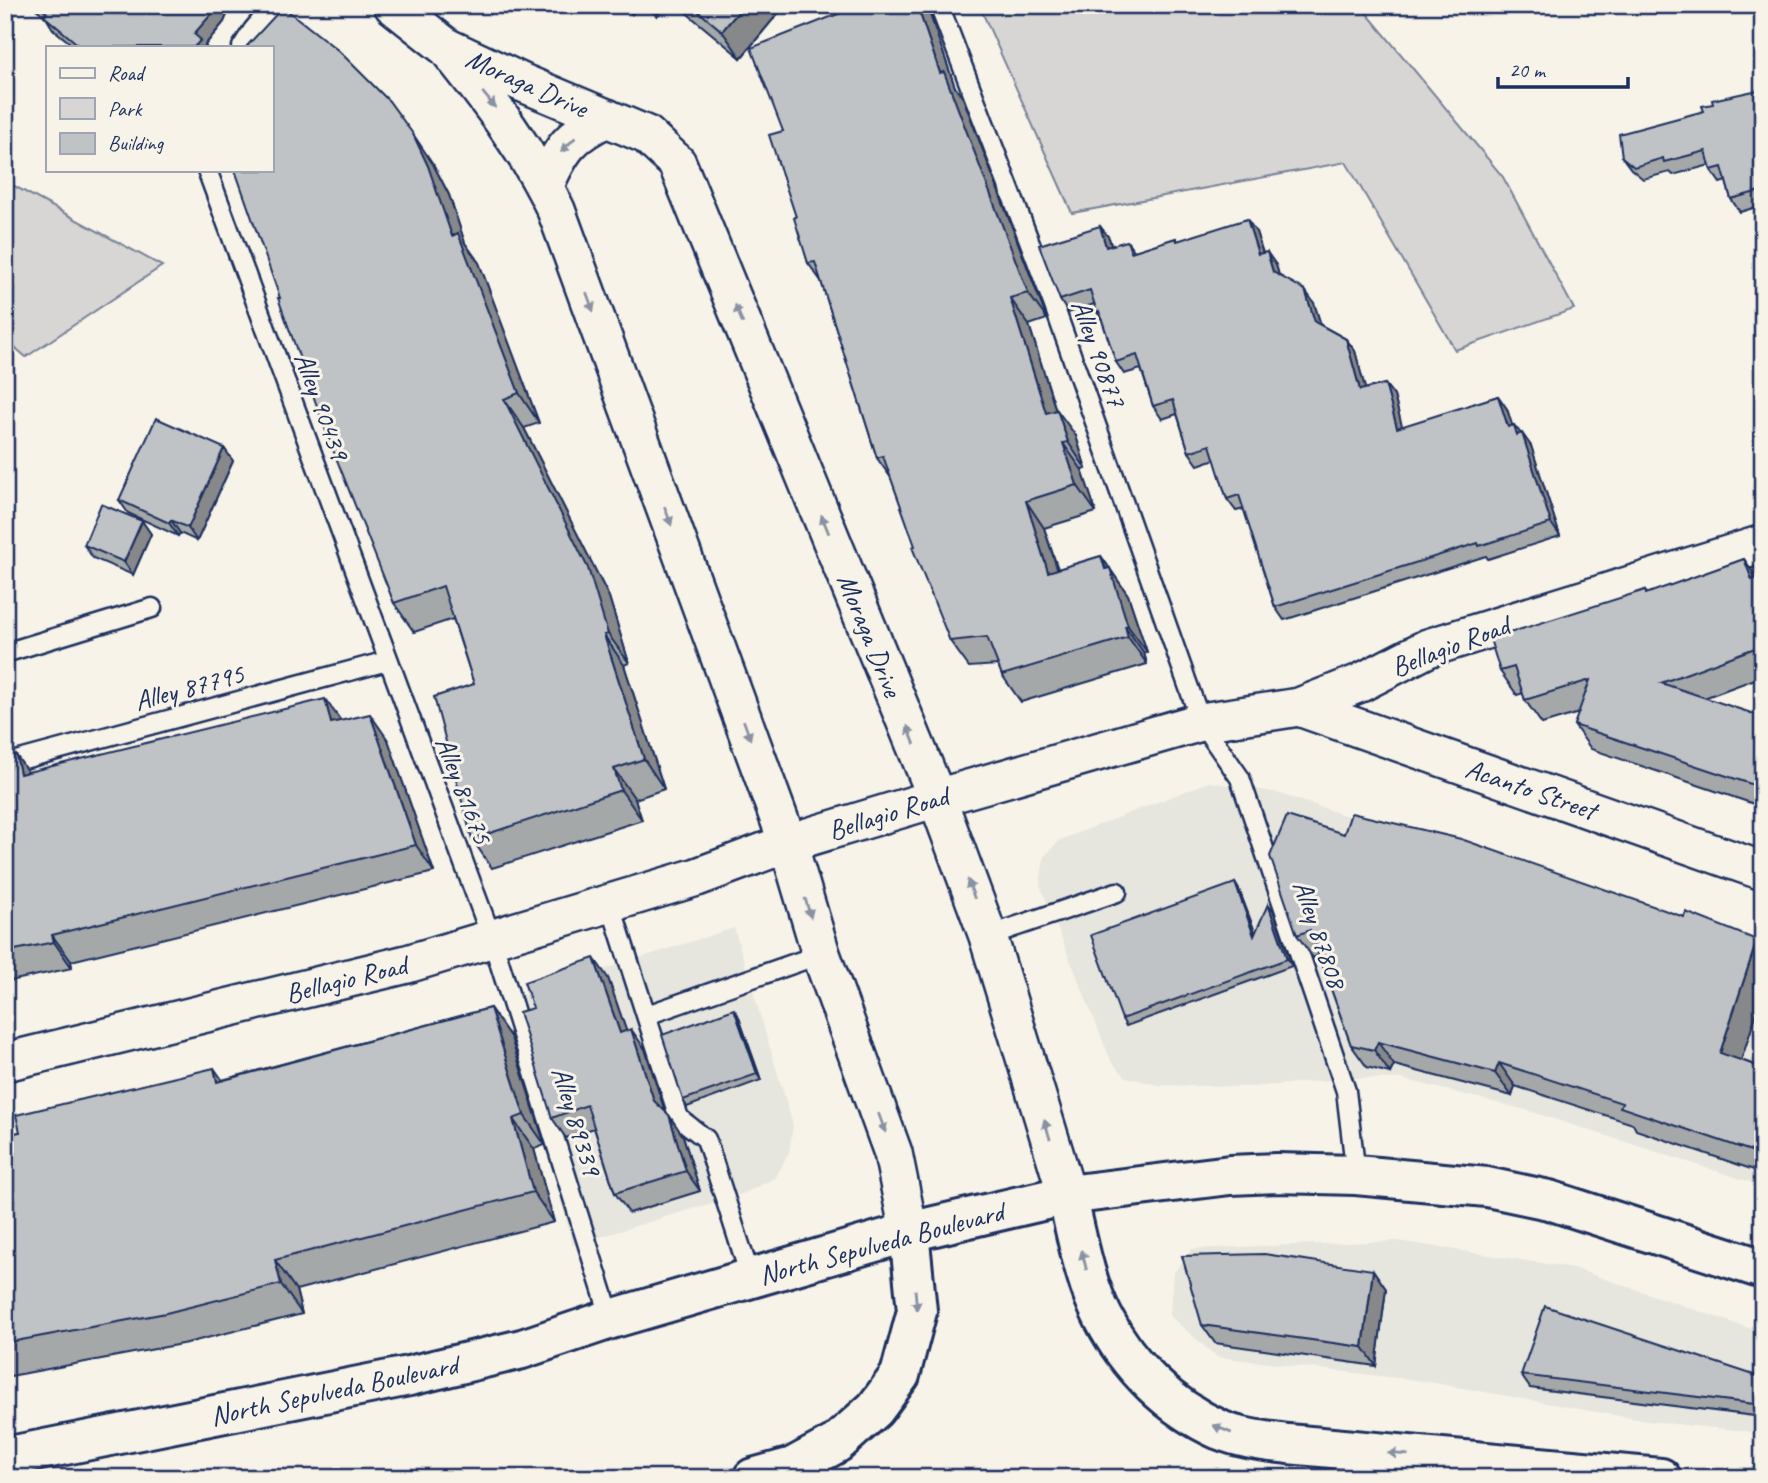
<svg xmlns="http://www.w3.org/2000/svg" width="1768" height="1483" font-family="Caveat,sans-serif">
	<rect width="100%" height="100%" fill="#f7f3e8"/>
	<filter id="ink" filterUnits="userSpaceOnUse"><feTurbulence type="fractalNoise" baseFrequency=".0143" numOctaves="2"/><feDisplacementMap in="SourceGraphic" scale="14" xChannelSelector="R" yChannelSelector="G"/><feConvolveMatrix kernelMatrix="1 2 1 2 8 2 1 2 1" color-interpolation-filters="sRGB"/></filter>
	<g filter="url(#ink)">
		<path fill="#e6e5de" d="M1209,782L1274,792L1763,952V1186L1526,1110L1402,1079L1353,1078L1251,1087L1158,1085L1126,1077L1111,1061L1040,885L1044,857L1060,840Z
			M734,928L793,1125L789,1152L776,1177L745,1193L573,1245L507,1000Z
			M1397,1241L1573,1268L1763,1333V1433L1647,1421L1423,1381L1217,1357L1170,1316L1173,1274L1192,1249Z"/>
		<path fill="#d7d6d4" stroke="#798299" stroke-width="2" d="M979,5H1360L1503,177L1574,309L1455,350L1346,162L1072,213Z
			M5,181L162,266L26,357L5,339Z"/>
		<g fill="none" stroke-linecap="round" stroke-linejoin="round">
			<g stroke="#1b2f5e" stroke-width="23">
				<path id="service" d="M939,5L1053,303L1201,722L1240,778L1346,1091L1356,1175
					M242,47L253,30L274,5
					M207,170L492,939L611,1319
					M5,653L152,608
					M5,764L387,661
					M610,903L679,1118L706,1139L751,1279
					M988,936L1117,892
					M647,1015L821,954"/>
			</g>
			<g stroke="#1b2f5e" stroke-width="42">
				<path id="minor" d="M393,5L446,47L523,83L647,135L677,163L937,798L988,936L1067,1195
					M451,53C491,103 529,152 556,210L788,843L821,954L893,1153L909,1232
					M545,185C561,149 570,135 607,118
					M1299,707L1763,871
					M5,1062L407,964L697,877L788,843L937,798L1201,722L1299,707L1360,683L1428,648L1763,544"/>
			</g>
			<g stroke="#1b2f5e" stroke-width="44">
				<path id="secondary" d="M5,1457L409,1376L522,1349L611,1319L909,1232L1067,1195L1230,1175L1277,1173L1356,1175L1487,1187L1549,1200L1763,1269"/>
			</g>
			<g stroke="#1b2f5e" stroke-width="44">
				<path id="motorway" d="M1067,1195C1077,1235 1084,1280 1103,1317C1128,1366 1170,1408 1220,1430C1242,1439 1265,1441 1288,1444L1661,1478
					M753,1478L793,1467L837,1443L875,1409L900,1375L917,1311L909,1232"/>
			</g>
			<use href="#service" stroke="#f7f3e8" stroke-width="18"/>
			<use href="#minor" stroke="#f7f3e8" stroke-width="37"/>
			<use href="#secondary" stroke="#f7f3e8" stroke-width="38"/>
			<use href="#motorway" stroke="#f7f3e8" stroke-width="38"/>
		</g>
		<path fill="#a5a8a9" stroke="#1b2f5e" stroke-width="2" d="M31,5H231L224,22L205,45L206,47H75L53,29L45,16Z
			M609,5H639L632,14L621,6L616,12Z
			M644,5H665L657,16Z
			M677,5H785L741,58Z
			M928,9L955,87L963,98L1047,319L1029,325L1056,410L1076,436L1086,469L1082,470L1096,512L1044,528L1058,569L1101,556L1128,595L1147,652L1144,653L1147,664L1021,702L1002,675L998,665L969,667L950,641L891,478L877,458L821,281L808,263L796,217L783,131Z
			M1763,89V205L1740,212L1731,199L1726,181L1720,183L1711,170L1710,165L1673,175L1670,172L1643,179L1631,169L1622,157L1704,111Z
			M433,164L449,195L465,243L479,263L539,423L524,428L609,597L629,663L624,665L664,789L635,799L642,820L492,868L472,839L474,684L453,619L414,632L394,603L280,298Z
			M1100,226L1109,238L1111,245L1135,251L1176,238L1178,241L1256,232L1263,253L1276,265L1279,276L1314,303L1321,325L1346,339L1355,351L1365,389L1385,384L1394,396L1402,427L1498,396L1507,409L1512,426L1514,425L1531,446L1560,536L1488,559L1486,556L1284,620L1275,607L1244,509L1236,511L1227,499L1215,459L1198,465L1189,452L1177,414L1162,419L1153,406L1141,369L1124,374L1116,362L1102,320L1097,312L1094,304L1068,313L1060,300Z
			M224,448L233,461L197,541L180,533L178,536L128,513L119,500Z
			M142,521L151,534L133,575L93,558L84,545Z
			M1744,559L1757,578L1763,576V676L1704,698L1763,717V807L1591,749L1574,725L1579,713L1542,724L1525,700L1523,693L1517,695L1500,671L1645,590L1647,594Z
			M340,721L388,740L434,872L71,961L72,968L5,982V757L28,772Z
			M1344,834L1684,917L1757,940L1763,949V993L1741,1060L1763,1068V1173L1636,1130L1633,1124L1515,1086L1512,1096L1394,1065L1390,1073L1367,1067L1351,1045L1319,955L1313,958L1297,935Z
			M1235,883L1239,890L1256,934L1273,910L1292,966L1126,1026L1122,1019Z
			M608,978L626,1031L645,1049L665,1112L683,1136L700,1191L629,1213L615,1193L594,1128L566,1138L552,1118L533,1008Z
			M490,1008L511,1038L545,1145L534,1149L554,1222L296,1290L302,1314L187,1343L5,1377V1135L20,1132L222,1080Z
			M738,1015L761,1080L687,1107L683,1100Z
			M1373,1270L1386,1289L1376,1366L1215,1343L1202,1325Z
			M1521,1375L1763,1378V1417L1530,1388Z"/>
		<path fill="#86888a" stroke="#1b2f5e" stroke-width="2" d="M217,5H231L224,22L205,45L206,47H194V34Z
			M612,5H620L621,6L616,12Z
			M625,5H639L632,14Z
			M649,5H665L657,16Z
			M744,5H785L741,58L722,31Z
			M917,5H926L928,9L955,87L963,98L1047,319L1028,293L940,73Z
			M413,134L433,164L449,195L465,243L479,263L539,423L519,393L452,236Z
			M1247,219L1256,232L1267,267L1258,254Z
			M1100,226L1109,238L1115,259L1106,247Z
			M1127,241L1136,253L1131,252Z
			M1267,252L1276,265L1282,285L1273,272Z
			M1305,290L1314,303L1324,335L1315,322Z
			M1010,298L1029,325L1065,440L1046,413Z
			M1346,339L1355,351L1369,403L1360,390Z
			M1385,384L1394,396L1406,441L1397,428Z
			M1498,396L1507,409L1517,440L1508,427Z
			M504,399L524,428L609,597L629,663L608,634Z
			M1057,410L1076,436L1086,469L1068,442Z
			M1522,433L1531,446L1560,536L1551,523Z
			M1063,443L1082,470L1096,512L1077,485Z
			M224,448L233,461L197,541L188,528Z
			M1026,501L1044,528L1067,599L1048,572Z
			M171,520L180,533L178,536L169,523Z
			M142,521L151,534L133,575L124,562Z
			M1101,556L1128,595L1147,652L1128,626Z
			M1744,559L1760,583L1752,580Z
			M1125,626L1144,653L1147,664L1128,637Z
			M604,635L624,665L664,789L644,759Z
			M325,699L344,725L331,723Z
			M370,714L388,740L434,872L416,845Z
			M16,755L34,781L20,774Z
			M614,769L635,799L642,820L621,790Z
			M1235,883L1239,890L1259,943L1254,936Z
			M1268,904L1273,910L1292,966L1287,959Z
			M52,935L71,961L72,968L54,942Z
			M1757,940L1763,949V993L1736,1076L1720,1053Z
			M594,958L608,978L634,1053L620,1033Z
			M490,1008L511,1038L545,1145L524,1115Z
			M734,1009L738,1015L761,1080L757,1074Z
			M631,1029L645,1049L668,1121L654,1101Z
			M1378,1042L1394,1065L1390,1073L1374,1050Z
			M1499,1063L1515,1086L1512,1096L1495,1073Z
			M214,1068L235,1098L217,1082Z
			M669,1115L683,1136L700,1191L686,1171Z
			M513,1119L534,1149L554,1222L533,1192Z
			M275,1260L296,1290L302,1314L281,1284Z
			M1373,1270L1386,1289L1376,1366L1363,1347Z"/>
		<path fill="#c0c3c5" stroke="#1b2f5e" stroke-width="2" d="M38,5H217L216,9L194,34L201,40L194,47H81L44,16L47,13Z
			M691,5H744L722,31Z
			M861,5H917L940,73L944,72L1028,293L1010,298L1046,413L1057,410L1068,442L1063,443L1077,485L1026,501L1048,572L1101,556L1105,569L1110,568L1128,626H1125L1128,637L1002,675L987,637L950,641L912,547L915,546L883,456L877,458L815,262L808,263L794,218L796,217L769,135L783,131L751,48Z
			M283,7L339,51L389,101L413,134L428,166L452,236L458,233L519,393L504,399L588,568L608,634L604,635L644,759L614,769L621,790L472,839L434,697L474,684L443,586L394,603L331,445L278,298H280L235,170H271V47H246Z
			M1763,89V190L1731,199L1722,167L1711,170L1706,151L1664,162L1663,158L1634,167L1622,157L1619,134L1704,111L1702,106L1713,104L1712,100Z
			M1247,219L1258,254L1267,252L1273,272L1305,290L1315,322L1346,339L1360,390L1385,384L1397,428L1498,396L1508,427L1514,425L1517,435L1522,433L1551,523L1479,546L1478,543L1275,607L1239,495L1227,499L1210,445L1189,452L1173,400L1153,406L1137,355L1116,362L1099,311L1097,312L1090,290L1060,300L1039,245L1100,226L1106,247L1127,241L1131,252L1176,238L1177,241Z
			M156,418L224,448L188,528L171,520L169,523L119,500Z
			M101,504L142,521L124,562L84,545Z
			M1744,559L1752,580L1763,576V645L1661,683L1763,717V788L1574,725L1590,680L1525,700L1514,667L1500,671L1490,639L1645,590L1646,594Z
			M325,699L331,723L370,714L416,845L52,935L54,942L5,952V757L16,755L20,774Z
			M1351,813L1461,839L1684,917L1686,912L1757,940L1720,1053L1763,1068V1155L1620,1107L1622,1103L1499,1063L1495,1073L1378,1042L1374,1050L1351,1045L1310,930L1297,935L1270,856L1287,816L1344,834Z
			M1235,883L1254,936L1268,904L1287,959L1122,1019L1091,935Z
			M594,958L620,1033L631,1029L654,1101L669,1115L686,1171L615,1193L587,1105L552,1118L519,1012L533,1008L524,982Z
			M490,1008L524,1115L513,1119L533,1192L275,1260L281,1284L166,1313L5,1343V1135L20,1132L16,1115L214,1068L217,1082Z
			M734,1009L757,1074L683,1100L662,1035Z
			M1264,1254L1373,1270L1363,1347L1202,1325L1182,1256Z
			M1545,1306L1763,1378V1405L1521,1375Z"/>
		<defs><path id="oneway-solid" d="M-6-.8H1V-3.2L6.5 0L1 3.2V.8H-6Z" transform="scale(1.75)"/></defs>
		<g fill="#8991a3">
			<use href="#oneway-solid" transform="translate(489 100) rotate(51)"/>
			<use href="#oneway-solid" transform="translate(568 145) rotate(135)"/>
			<use href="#oneway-solid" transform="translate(590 302) rotate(70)"/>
			<use href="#oneway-solid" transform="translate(739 314) rotate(-112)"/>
			<use href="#oneway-solid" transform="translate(668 516) rotate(70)"/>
			<use href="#oneway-solid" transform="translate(825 524) rotate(-112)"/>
			<use href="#oneway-solid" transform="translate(747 730) rotate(70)"/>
			<use href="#oneway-solid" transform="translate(911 735) rotate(-112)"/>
			<use href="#oneway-solid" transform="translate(971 889) rotate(-110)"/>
			<use href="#oneway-solid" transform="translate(808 908) rotate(73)"/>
			<use href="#oneway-solid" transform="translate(882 1123) rotate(70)"/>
			<use href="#oneway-solid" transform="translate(1047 1129) rotate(-107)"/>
			<use href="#oneway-solid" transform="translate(1084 1260) rotate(-104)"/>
			<use href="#oneway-solid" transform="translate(916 1300) rotate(85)"/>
			<use href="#oneway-solid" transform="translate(1222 1429) rotate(-157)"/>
			<use href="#oneway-solid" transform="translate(1398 1454) rotate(-175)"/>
		</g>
	</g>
	<g text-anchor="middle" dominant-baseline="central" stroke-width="6" stroke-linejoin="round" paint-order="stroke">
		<g font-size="28" fill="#1b2f5e" stroke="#f7f3e8">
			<text transform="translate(527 83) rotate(24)">Moraga Drive</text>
			<text transform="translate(1099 353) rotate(70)">Alley 90877</text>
			<text transform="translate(322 406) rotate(70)">Alley 90439</text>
			<text transform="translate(870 635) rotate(68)">Moraga Drive</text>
			<text transform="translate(1450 646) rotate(-21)">Bellagio Road</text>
			<text transform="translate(189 687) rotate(-15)">Alley 87795</text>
			<text transform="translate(1531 789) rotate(19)">Acanto Street</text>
			<text transform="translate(464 790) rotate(69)">Alley 81675</text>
			<text transform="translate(888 813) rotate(-17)">Bellagio Road</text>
			<text transform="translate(1320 934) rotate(71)">Alley 87808</text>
			<text transform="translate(346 979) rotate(-14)">Bellagio Road</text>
			<text transform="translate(577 1121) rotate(73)">Alley 89339</text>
			<text transform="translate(881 1243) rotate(-15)">North Sepulveda Boulevard</text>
			<text transform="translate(334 1390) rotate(-12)">North Sepulveda Boulevard</text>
		</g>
	</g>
	<rect width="1768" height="1483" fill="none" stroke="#f7f3e8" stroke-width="28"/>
	<rect x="14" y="14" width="1740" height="1455" fill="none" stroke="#1b2f5e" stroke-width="2.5" filter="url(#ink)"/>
	<rect x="46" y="46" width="228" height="126" fill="#f7f3e8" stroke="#9fa5b1" stroke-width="2"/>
	<rect x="60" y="68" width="35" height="10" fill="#f7f3e8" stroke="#9fa5b1" stroke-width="2"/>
	<text x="108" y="80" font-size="21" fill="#1b2f5e">Road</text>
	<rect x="60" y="98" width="35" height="21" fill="#d7d6d4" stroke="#9fa5b1" stroke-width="2"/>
	<text x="108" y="116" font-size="21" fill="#1b2f5e">Park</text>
	<rect x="60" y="133" width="35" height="21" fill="#c0c3c5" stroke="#9fa5b1" stroke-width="2"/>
	<text x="108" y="150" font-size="21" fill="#1b2f5e">Building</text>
	<path d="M1498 77v10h130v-10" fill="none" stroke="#1b2f5e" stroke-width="3.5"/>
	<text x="1509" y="77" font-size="21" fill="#1b2f5e" stroke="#f7f3e8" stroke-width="5" paint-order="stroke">20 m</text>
</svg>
